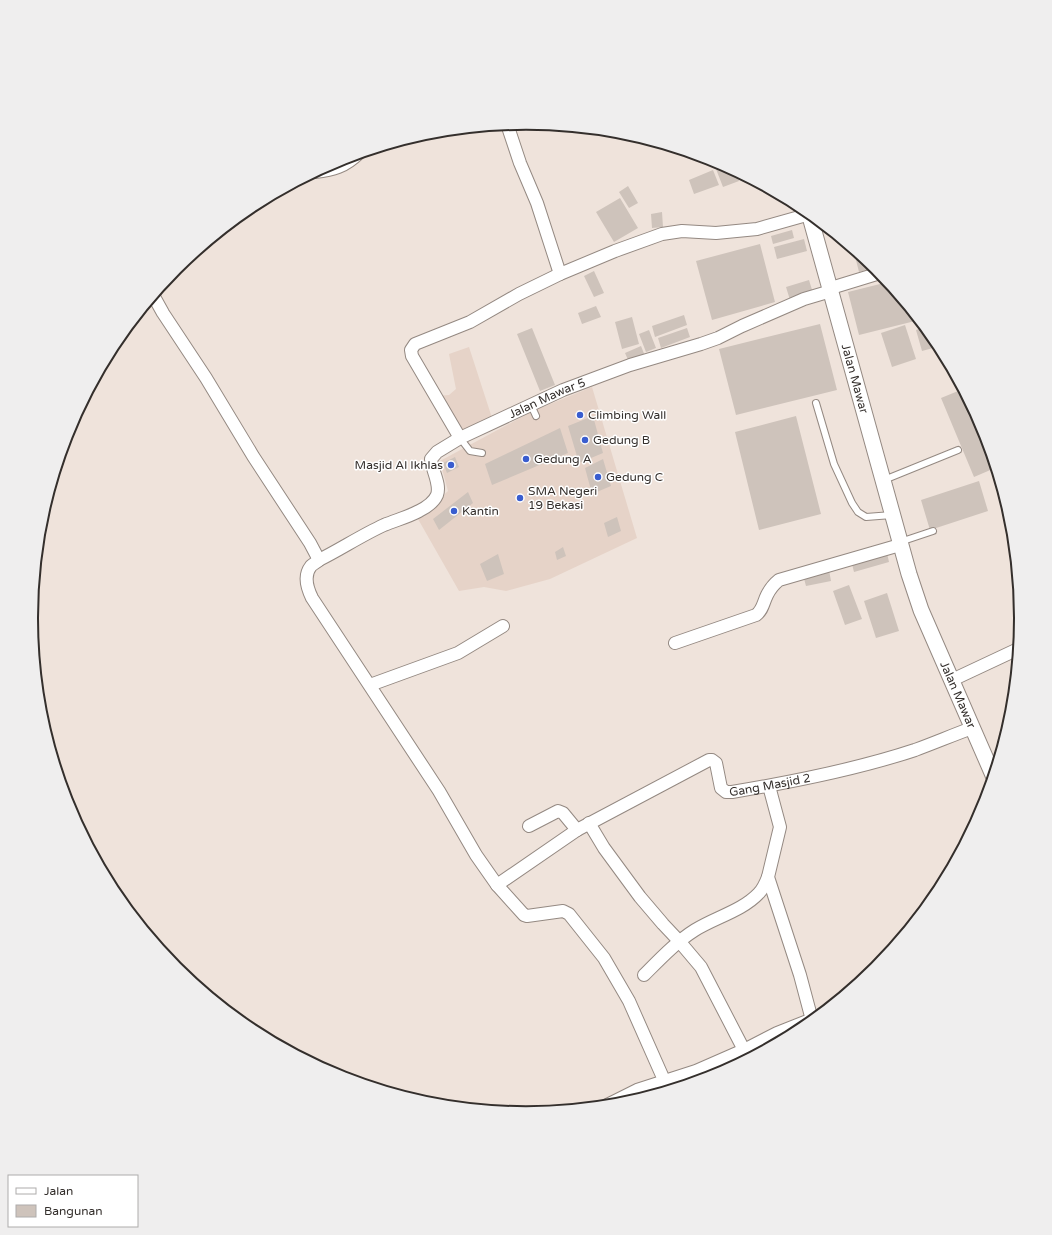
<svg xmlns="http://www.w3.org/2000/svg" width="1052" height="1235" font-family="'Varela Round',sans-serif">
	<rect width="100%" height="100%" fill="#efe3db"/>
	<path fill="#e6d3c8" d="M469,347L493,421L464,435L437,396L449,395L456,389L449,354Z
		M592,387L637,538L550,579L506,591L484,587L459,591L418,519L448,491L440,461L533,411Z"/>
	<path fill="#cec3bb" d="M726,166L735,170L739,181L723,187L716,169Z
		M713,170L719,185L694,194L689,180Z
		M628,186L638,203L629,208L619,192Z
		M620,198L638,228L614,242L596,212Z
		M662,212L663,227L652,228L651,214Z
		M792,230L794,238L773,244L771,236Z
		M804,239L807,251L777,259L774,247Z
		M760,244L775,302L712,320L696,261Z
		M860,255L868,261L870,269L859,272L855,256Z
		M594,271L604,293L594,297L584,276Z
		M809,280L813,293L790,300L786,287Z
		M888,282L919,320L859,335L848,292Z
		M596,306L601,317L582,324L578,313Z
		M684,315L687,325L655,337L652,326Z
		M632,317L639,344L622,349L615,322Z
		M820,324L837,390L736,415L719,349Z
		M905,325L916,359L892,367L881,333Z
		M925,327L929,331L933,348L922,351L916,330Z
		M532,328L555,385L540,391L517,334Z
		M687,328L690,337L661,348L658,338Z
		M649,330L656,348L646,352L639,334Z
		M641,346L645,356L629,362L625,353Z
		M963,389L983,428L995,468L974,477L941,398Z
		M593,416L603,453L579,463L568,426Z
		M796,416L821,514L759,530L735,432Z
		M560,428L568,453L492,485L485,464Z
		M455,457L459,467L447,473L443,463Z
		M603,459L611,486L592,494L585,468Z
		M979,481L988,511L930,530L921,500Z
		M468,492L473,503L439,530L433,519Z
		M617,517L621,531L608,537L604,523Z
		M563,547L566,556L557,560L555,552Z
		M887,553L889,562L854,572L852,564Z
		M498,554L504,574L487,581L480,564Z
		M829,570L831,581L806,586L803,575Z
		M849,585L862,619L845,625L833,591Z
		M887,593L899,631L876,638L864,601Z"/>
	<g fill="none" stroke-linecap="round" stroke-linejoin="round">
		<g stroke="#948982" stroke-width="8">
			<path id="service" d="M816,403L834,464L852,503L858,512L866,517L892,515
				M531,405L536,416
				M460,438L470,451L482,453
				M884,480L958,450
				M900,542L933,531"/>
		</g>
		<g stroke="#948982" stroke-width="14">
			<g id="minor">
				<path d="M507,124L520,163L537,203L560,274"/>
				<path d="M315,172C333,170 345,167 359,153"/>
				<path d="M831,288L880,273"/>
				<path d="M153,295L163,313L206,378L253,456L310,543L319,560C317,562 313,564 311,566C303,576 307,588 312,598L439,791L476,855L497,885L524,915L527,916L563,911L569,914L604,958L629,1001L664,1080"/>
				<path d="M460,438L412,356L411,350L415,344L470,322L519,294L560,274L615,251L662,234L682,231L716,233L757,229L810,214"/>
				<path id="s1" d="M319,560C341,549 362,535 384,525C396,520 408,517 419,511C425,508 434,502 437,495C441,484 432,471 431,459L437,452L460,438L563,390L630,365L701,344L718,338L742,326L804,299L831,291"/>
				<path d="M675,643L756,615C763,610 763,603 767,595C770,589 774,584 779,580L900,545"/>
				<path d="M952,680L1018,649"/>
				<path d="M370,685L458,653L503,626"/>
				<path d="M769,786L780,827L768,877L800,975L812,1020"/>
				<path d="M589,823L604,848L640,897L663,924L679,941L701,967L744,1050"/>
				<path d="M529,826L558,811L563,813L577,830"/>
				<path id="s2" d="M497,885L577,830L709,760H712L716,763L721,788L726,792H732C792,782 858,769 915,750C934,743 953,735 972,728"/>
				<path d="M644,975C660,959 676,942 695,930C716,917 742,911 759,893C763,889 766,882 768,877"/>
				<path d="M607,1105L637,1090L696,1071L744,1050L777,1033L815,1018"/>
			</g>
		</g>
		<g stroke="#948982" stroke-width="17">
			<g id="tertiary">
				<path id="s3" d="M809,213L909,574L921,610L993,775"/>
			</g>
		</g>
		<use href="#service" stroke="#fff" stroke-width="6"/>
		<use href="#minor" stroke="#fff" stroke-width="12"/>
		<use href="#tertiary" stroke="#fff" stroke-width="15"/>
	</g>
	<g fill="#395dcf" stroke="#fff" stroke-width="1.5">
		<circle cx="580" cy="415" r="4"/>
		<circle cx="585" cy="440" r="4"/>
		<circle cx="526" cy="459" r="4"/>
		<circle cx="451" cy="465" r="4"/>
		<circle cx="598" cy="477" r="4"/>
		<circle cx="520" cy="498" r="4"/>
		<circle cx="454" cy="511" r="4"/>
	</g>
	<g text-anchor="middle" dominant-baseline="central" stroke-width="3" stroke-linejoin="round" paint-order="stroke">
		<g font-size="12" fill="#342f2c" stroke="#fff">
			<text stroke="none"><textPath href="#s3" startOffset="172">Jalan Mawar</textPath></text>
			<text stroke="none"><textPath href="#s1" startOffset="305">Jalan Mawar 5</textPath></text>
			<text stroke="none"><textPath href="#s3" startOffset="505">Jalan Mawar</textPath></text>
			<text stroke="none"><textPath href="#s2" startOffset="331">Gang Masjid 2</textPath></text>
		</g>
		<g font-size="12" fill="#342f2c" stroke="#fff" text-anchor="start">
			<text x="588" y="415">Climbing Wall</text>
			<text x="593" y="440">Gedung B</text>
			<text x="534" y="459">Gedung A</text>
			<text x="443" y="465" text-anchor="end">Masjid Al Ikhlas</text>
			<text x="606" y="477">Gedung C</text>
			<text x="528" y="491">SMA Negeri<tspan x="528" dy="14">19 Bekasi</tspan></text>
			<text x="462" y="511">Kantin</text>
		</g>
	</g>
	<path d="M0 0H1052V1235H0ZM38 618a488 488 0 1 1 976 0a488 488 0 1 1-976 0Z" fill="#efeeee" fill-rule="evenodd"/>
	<path fill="none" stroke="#342f2c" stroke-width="2" d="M38 618a488 488 0 1 1 976 0a488 488 0 1 1-976 0Z"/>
	<rect x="8" y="1175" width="130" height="52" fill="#ffffff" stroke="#aeacab"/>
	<rect x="16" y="1188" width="20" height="6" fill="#ffffff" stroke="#aeacab"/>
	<text x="44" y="1195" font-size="12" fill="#342f2c">Jalan</text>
	<rect x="16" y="1205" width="20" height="12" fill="#cec3bb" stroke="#aeacab"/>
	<text x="44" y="1215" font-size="12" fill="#342f2c">Bangunan</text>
</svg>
